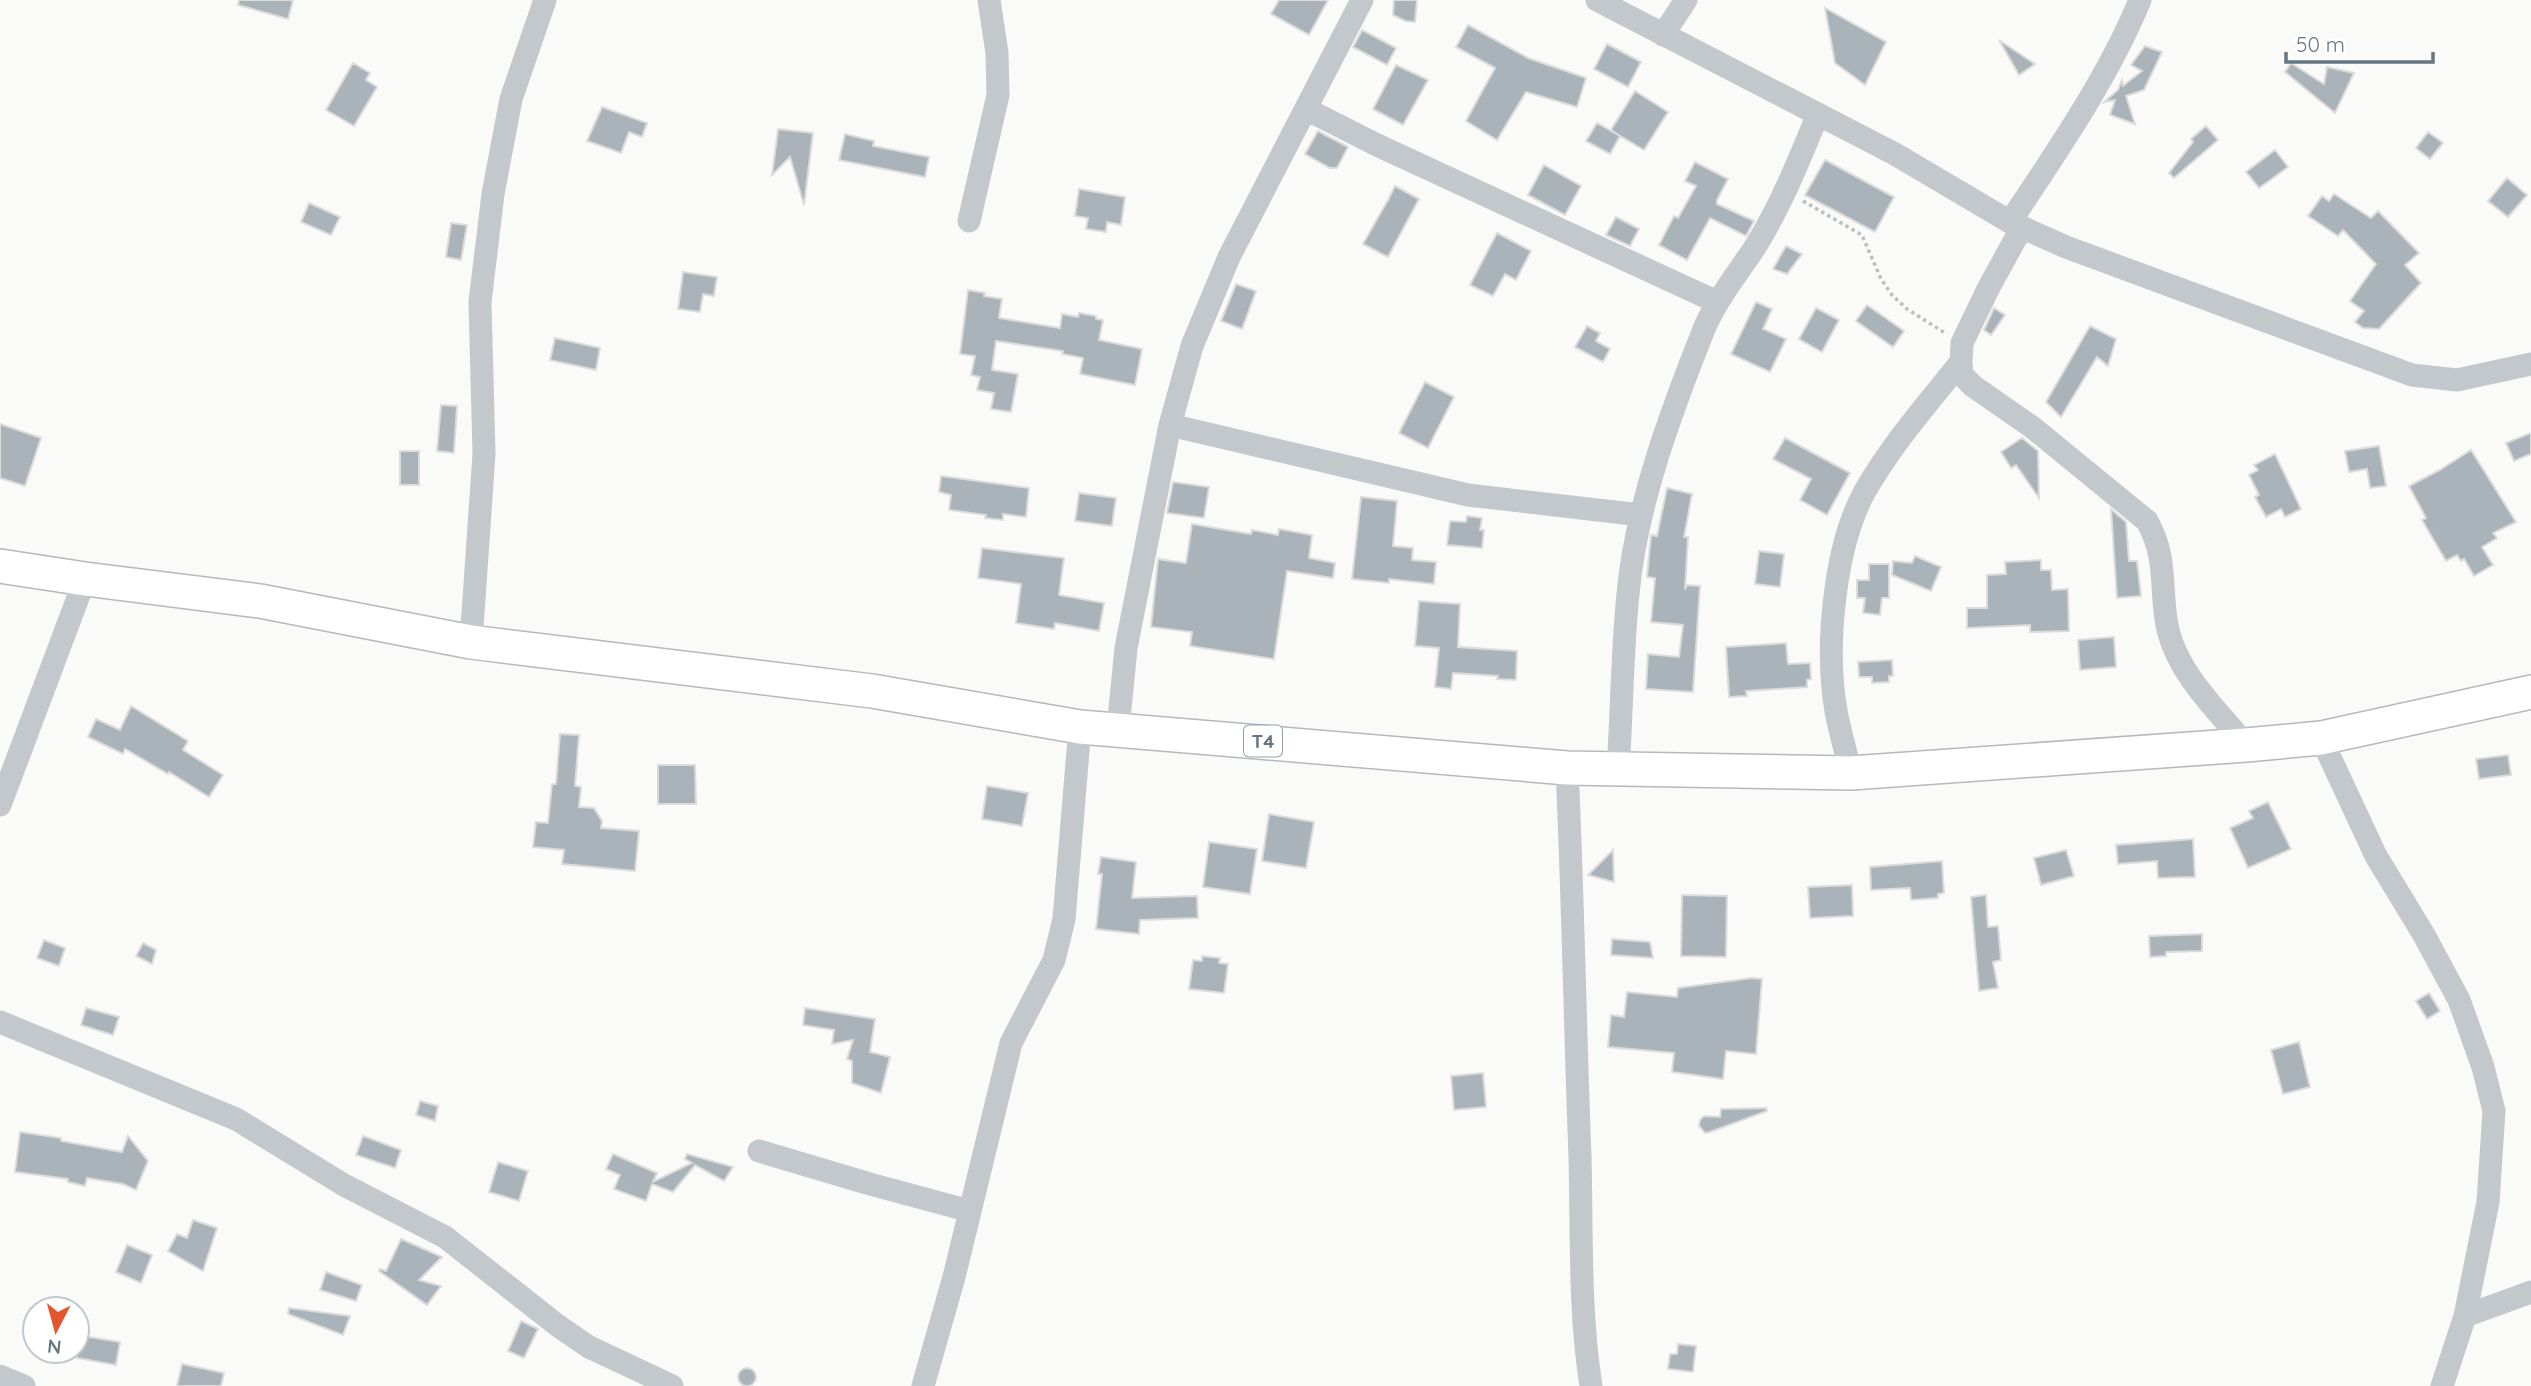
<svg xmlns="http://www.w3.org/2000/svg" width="2531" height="1386" font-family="Quicksand,sans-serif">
	<rect width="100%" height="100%" fill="#fafaf8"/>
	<path fill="#aab3b9" stroke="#dcdcda" stroke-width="2" d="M239,0H293L288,19L238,5Z
		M1279,0H1328L1309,35L1271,14Z
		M1394,0H1417L1415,22L1405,21L1393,15Z
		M1825,8L1886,42L1865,85L1835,63Z
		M1468,25L1528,58L1586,78L1577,107L1526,92L1497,140L1466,121L1495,68L1456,47Z
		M1362,30L1396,48L1387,65L1353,47Z
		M1999,40L2035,64L2019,75Z
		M1607,44L1641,62L1628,87L1594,69Z
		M2145,46L2162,52L2144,90L2126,96L2135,124L2110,115L2115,100L2104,102L2118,90L2122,80L2123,86L2142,71L2131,65Z
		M353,63L370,73L366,80L377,87L354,126L326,110Z
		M2291,63L2324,84L2327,67L2354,73L2335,113L2285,72Z
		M1396,65L1428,80L1403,125L1373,109Z
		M1635,91L1668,112L1644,150L1620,136L1610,154L1586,141L1597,123L1620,136L1611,130Z
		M602,107L647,123L642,137L629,132L621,153L587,141Z
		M2206,126L2218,140L2174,178L2169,173L2193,142L2191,139Z
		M778,129L813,133L804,205L790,157L772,175Z
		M1318,131L1348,147L1337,168H1330L1305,154Z
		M2428,132L2443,143L2430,159L2416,148Z
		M845,134L874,141L873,146L929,157L925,177L839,160Z
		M2275,150L2288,167L2259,188L2246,172Z
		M1825,160L1894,197L1875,232L1805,195Z
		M1695,162L1728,179L1717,200V204L1754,221L1746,236L1710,218L1687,260L1659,245L1674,216L1678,218L1696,186L1685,181Z
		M1544,165L1581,186L1565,215L1528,195Z
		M2507,178L2527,195L2508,217L2488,201Z
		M1395,186L1419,199L1388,257L1363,244L1388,200H1390H1388Z
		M1079,189L1125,197L1121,225L1107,222L1106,232L1086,229L1088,218L1075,216Z
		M2334,194L2371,218L2378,211L2419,253L2405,265L2421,283L2379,329L2363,328L2355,322L2364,311L2350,301L2376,264L2343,230L2338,236L2308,216L2322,196L2329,201Z
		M309,203L340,217L331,235L301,222Z
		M1616,217L1639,229L1630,246L1606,235Z
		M451,223L467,225L461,260L446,257Z
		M1497,233L1531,251L1516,280L1505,274L1493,296L1470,285Z
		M1786,246L1802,254L1787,274L1773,269Z
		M683,272L717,277L714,296L703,294L700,312L678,309Z
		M1236,284L1256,291L1242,329L1221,321Z
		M968,290L985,293L984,296L1002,299L999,318L1060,328L1062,314L1078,317L1079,313L1096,316V319L1103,320L1099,340L1142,349L1135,385L1080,374L1083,358L1062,354L1063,351L996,341L992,370L1018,374L1011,412L991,409L994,393L977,390L980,377L971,375L975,356L960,354Z
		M1756,302L1772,309L1763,329L1786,339L1770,372L1731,354Z
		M1867,305L1904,331L1893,347L1856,321Z
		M1816,308L1839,320L1822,352L1799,339Z
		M1994,308L2005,315L1991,335L1984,330Z
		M1587,326L1600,333L1596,341L1610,349L1603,362L1575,347Z
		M2090,326L2116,339L2108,366L2097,357L2061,417L2046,402Z
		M555,338L600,348L596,370L550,360Z
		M1425,382L1454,397L1428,448L1399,433Z
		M441,405L457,406L454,453L437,451Z
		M0,424L41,438L25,486L0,478Z
		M2531,433V454L2514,461L2506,443Z
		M1785,438L1850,473L1827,515L1800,500L1811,479L1773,459Z
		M2022,438L2038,451L2039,498L2016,465L2011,468L2001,452Z
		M2379,446L2386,486L2370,488L2367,469L2349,472L2345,451Z
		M2471,450L2516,522L2493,533L2497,538L2482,547L2493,565L2474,576L2464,559L2461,561L2457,555L2446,561L2422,520L2426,518L2409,486L2440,470Z
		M400,451H419V485H400Z
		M2275,454L2301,509L2285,517L2281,509L2266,517L2255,497L2259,495L2249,475L2258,470L2254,465Z
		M941,476L1029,488L1026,517L1003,514V520L985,518L986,515L949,510L951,495L939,492Z
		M1173,482L1209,487L1204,518L1167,513Z
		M1667,488L1692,494L1684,537H1688L1685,590L1687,585L1700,586L1693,692L1646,689L1648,654L1679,657L1683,625L1651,622L1655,578L1647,577L1651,535L1657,536Z
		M1079,493L1116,498L1112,526L1075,521Z
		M1361,497L1397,501L1393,546L1413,548L1412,560L1436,562L1434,584L1389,579V583L1352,579Z
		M2111,509L2126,522L2129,561H2137L2141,596L2117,598Z
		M1467,516L1482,518L1480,530H1484L1482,548L1447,545L1450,521L1466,522Z
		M1192,524L1251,534L1252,530L1278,535L1279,529L1312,535L1309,558L1335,563L1333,578L1287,571L1274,659L1190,646L1192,632L1151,627L1158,559L1186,563Z
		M982,548L1064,558L1059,595L1104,603L1099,631L1055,623L1054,629L1016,623L1021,584L978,578Z
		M1759,551L1784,554L1780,587L1755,584Z
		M1915,556L1941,567L1931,591L1892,575L1893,561L1912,563Z
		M2041,560V570H2051L2052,590L2068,589L2069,631L2030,632V625L1967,628V608H1987V575L2006,574L2005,562Z
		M1869,564H1889V598H1882L1880,615L1863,613L1865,598H1857V580H1869Z
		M1419,601L1460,604L1458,647L1517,651L1516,680L1497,679L1498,676L1453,673L1451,689L1435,687L1439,648L1415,646Z
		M2114,637L2116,667L2080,670L2078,640Z
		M1786,643L1788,664L1810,663L1811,679L1807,680V687L1746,691L1747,696L1729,697L1726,647Z
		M1892,660L1893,676H1889V682L1872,683V677H1859L1858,662Z
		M131,706L188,741L183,750L223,775L209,797L169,772L168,774L125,749L123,754L88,737L96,719L120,730Z
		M560,734L579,735L575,786L581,787L579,807L594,808L602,821L601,828L639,831L635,871L562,864L564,850L533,847L536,822L548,823L552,784H556Z
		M2508,755L2511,775L2479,779L2476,759Z
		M658,765H695L696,804H658Z
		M987,786L1028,793L1022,826L982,819Z
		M2268,802L2291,849L2248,868L2230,828L2253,818L2249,811Z
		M1269,814L1314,822L1306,868L1262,861Z
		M2193,839L2195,877L2158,878L2157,861L2118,864L2116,845Z
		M1209,842L1257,849L1250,894L1203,887Z
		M1613,850L1614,882L1588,875Z
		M2066,850L2074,876L2041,885L2034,858Z
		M1101,857L1136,862L1132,898L1197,896L1198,918L1140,920L1139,934L1096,929L1102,874H1098Z
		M1942,861L1944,893L1938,894V898L1911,900L1910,888L1871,890L1870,867Z
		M1852,885L1853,916L1810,918L1808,887Z
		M1682,895L1727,896L1726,957L1681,956Z
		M1986,895L1988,927L1998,926L2001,960L1993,962L1998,988L1979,991L1971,897Z
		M2202,934V951L2166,952V956L2150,957L2149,936Z
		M1612,939L1650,942L1653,958L1611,955Z
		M44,940L65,948L59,966L37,958Z
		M143,943L156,950L152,964L136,956Z
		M1202,956L1220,958L1219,963L1228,964L1224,993L1189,989L1193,960L1202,961Z
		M1752,978L1762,979L1756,1054L1726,1051L1723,1079L1672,1072L1674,1053L1608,1047L1611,1015L1624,1017L1627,992L1677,997L1678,988Z
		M2429,993L2440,1011L2427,1019L2416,1001Z
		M86,1008L119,1017L113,1035L81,1025Z
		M805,1008L875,1019L870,1052L890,1057L881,1093L852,1083V1061L847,1059L853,1040L832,1044L834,1030L803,1025Z
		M2299,1042L2310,1087L2283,1094L2271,1050Z
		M1483,1073L1486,1107L1454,1110L1451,1076Z
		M420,1101L438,1106L435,1121L416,1115Z
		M1766,1108L1767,1111L1710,1132L1705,1133L1699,1126L1700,1120L1704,1116L1720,1117L1721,1109Z
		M20,1132L61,1138V1141L122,1152L128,1136L148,1161L136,1190L123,1184L87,1178L85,1186L68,1182V1179L15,1172Z
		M363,1136L401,1150L395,1168L356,1155Z
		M613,1154L657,1173L653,1182L692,1163L685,1159L687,1154L733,1167L724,1181L695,1165L673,1192L652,1184L646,1201L614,1189L620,1175L606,1169Z
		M498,1162L528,1171L519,1201L489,1192Z
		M193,1220L217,1228L203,1271L168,1251L177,1234L187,1238Z
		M401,1239L442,1257L419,1280L441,1286L427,1305L379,1271L380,1269L386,1271Z
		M127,1245L152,1255L141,1283L116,1272Z
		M326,1272L362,1285L356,1301L320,1290Z
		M289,1308L350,1316L343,1335L288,1314Z
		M521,1321L538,1329L524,1358L508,1351Z
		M77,1335L120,1342L116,1365L77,1358Z
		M1678,1344L1696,1346L1693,1372L1668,1369L1670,1354H1677Z
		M182,1364L224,1373L221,1386H177Z
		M738 1377a9 9 0 1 1 18 0a9 9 0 1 1-18 0Z"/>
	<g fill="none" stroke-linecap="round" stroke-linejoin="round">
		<g stroke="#b4b9bd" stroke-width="36">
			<path id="highway" d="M0,566L85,579L260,601L471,642L872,691L1080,727L1567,768L1851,773L2246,745L2321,738L2531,692"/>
		</g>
		<path stroke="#bbbfc2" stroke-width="3.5" stroke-dasharray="3.5 3.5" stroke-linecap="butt" d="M1803,201L1862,235L1881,279L1892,295L1907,309L1945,333"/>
		<path stroke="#c3c8cc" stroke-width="23" d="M1597,0L1895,154L2010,222L2066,247L2412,375L2457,380L2531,364
			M1663,35L1686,0
			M1306,109L1377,145L1717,302
			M969,221L998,95L997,53L989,0
			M2010,222C2056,153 2109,76 2140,0
			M2022,227L1989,287L1962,343L1961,362L1962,375L1973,386L2032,427L2147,521C2169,560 2159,591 2168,630C2179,675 2217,710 2246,745
			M1170,425L1468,495L1641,515
			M471,642L484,454L480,302L493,194L511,99L545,0
			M1118,729L1126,648L1170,425L1192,346L1229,257L1362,0
			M2321,738L2376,856L2424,935L2459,1000L2483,1067L2494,1111L2488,1202L2465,1316L2442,1386
			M1567,768C1573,898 1575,1027 1580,1157C1582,1234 1579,1310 1591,1386
			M1618,769C1622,711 1622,652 1628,594C1636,505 1671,412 1704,329C1717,298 1739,272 1757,244C1782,203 1800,158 1818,114
			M1851,773C1846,753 1840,732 1836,711C1825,648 1834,547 1865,491C1892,444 1927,404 1961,362
			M0,805L85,579
			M0,1022L236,1119L344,1185L445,1237L557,1325L589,1347L672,1386
			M759,1151L870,1184L970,1211
			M2465,1316L2531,1292
			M0,1376L24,1386
			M923,1386L954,1277L1011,1043L1054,960L1064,919L1080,727"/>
		<use href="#highway" stroke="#fff" stroke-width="33"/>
	</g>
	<g text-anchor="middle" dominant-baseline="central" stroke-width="7" stroke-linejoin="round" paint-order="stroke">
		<rect fill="#fff" stroke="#939fa8" stroke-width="2" x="1244" y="725.5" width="38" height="31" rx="5"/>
		<g font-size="19" font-weight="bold" fill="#657683">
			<text x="1263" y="741">T4</text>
		</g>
	</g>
	<g transform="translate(56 1330) rotate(186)"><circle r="33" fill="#ffffff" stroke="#c1c8cd" stroke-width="2"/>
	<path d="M0-5L12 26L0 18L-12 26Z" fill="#e4572e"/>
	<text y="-10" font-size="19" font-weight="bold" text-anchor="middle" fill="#657683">N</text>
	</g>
	<path d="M2286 52v10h147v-10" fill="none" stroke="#657683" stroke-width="3.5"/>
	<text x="2296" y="52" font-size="21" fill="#657683" stroke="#ffffff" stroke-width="5" paint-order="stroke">50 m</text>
</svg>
